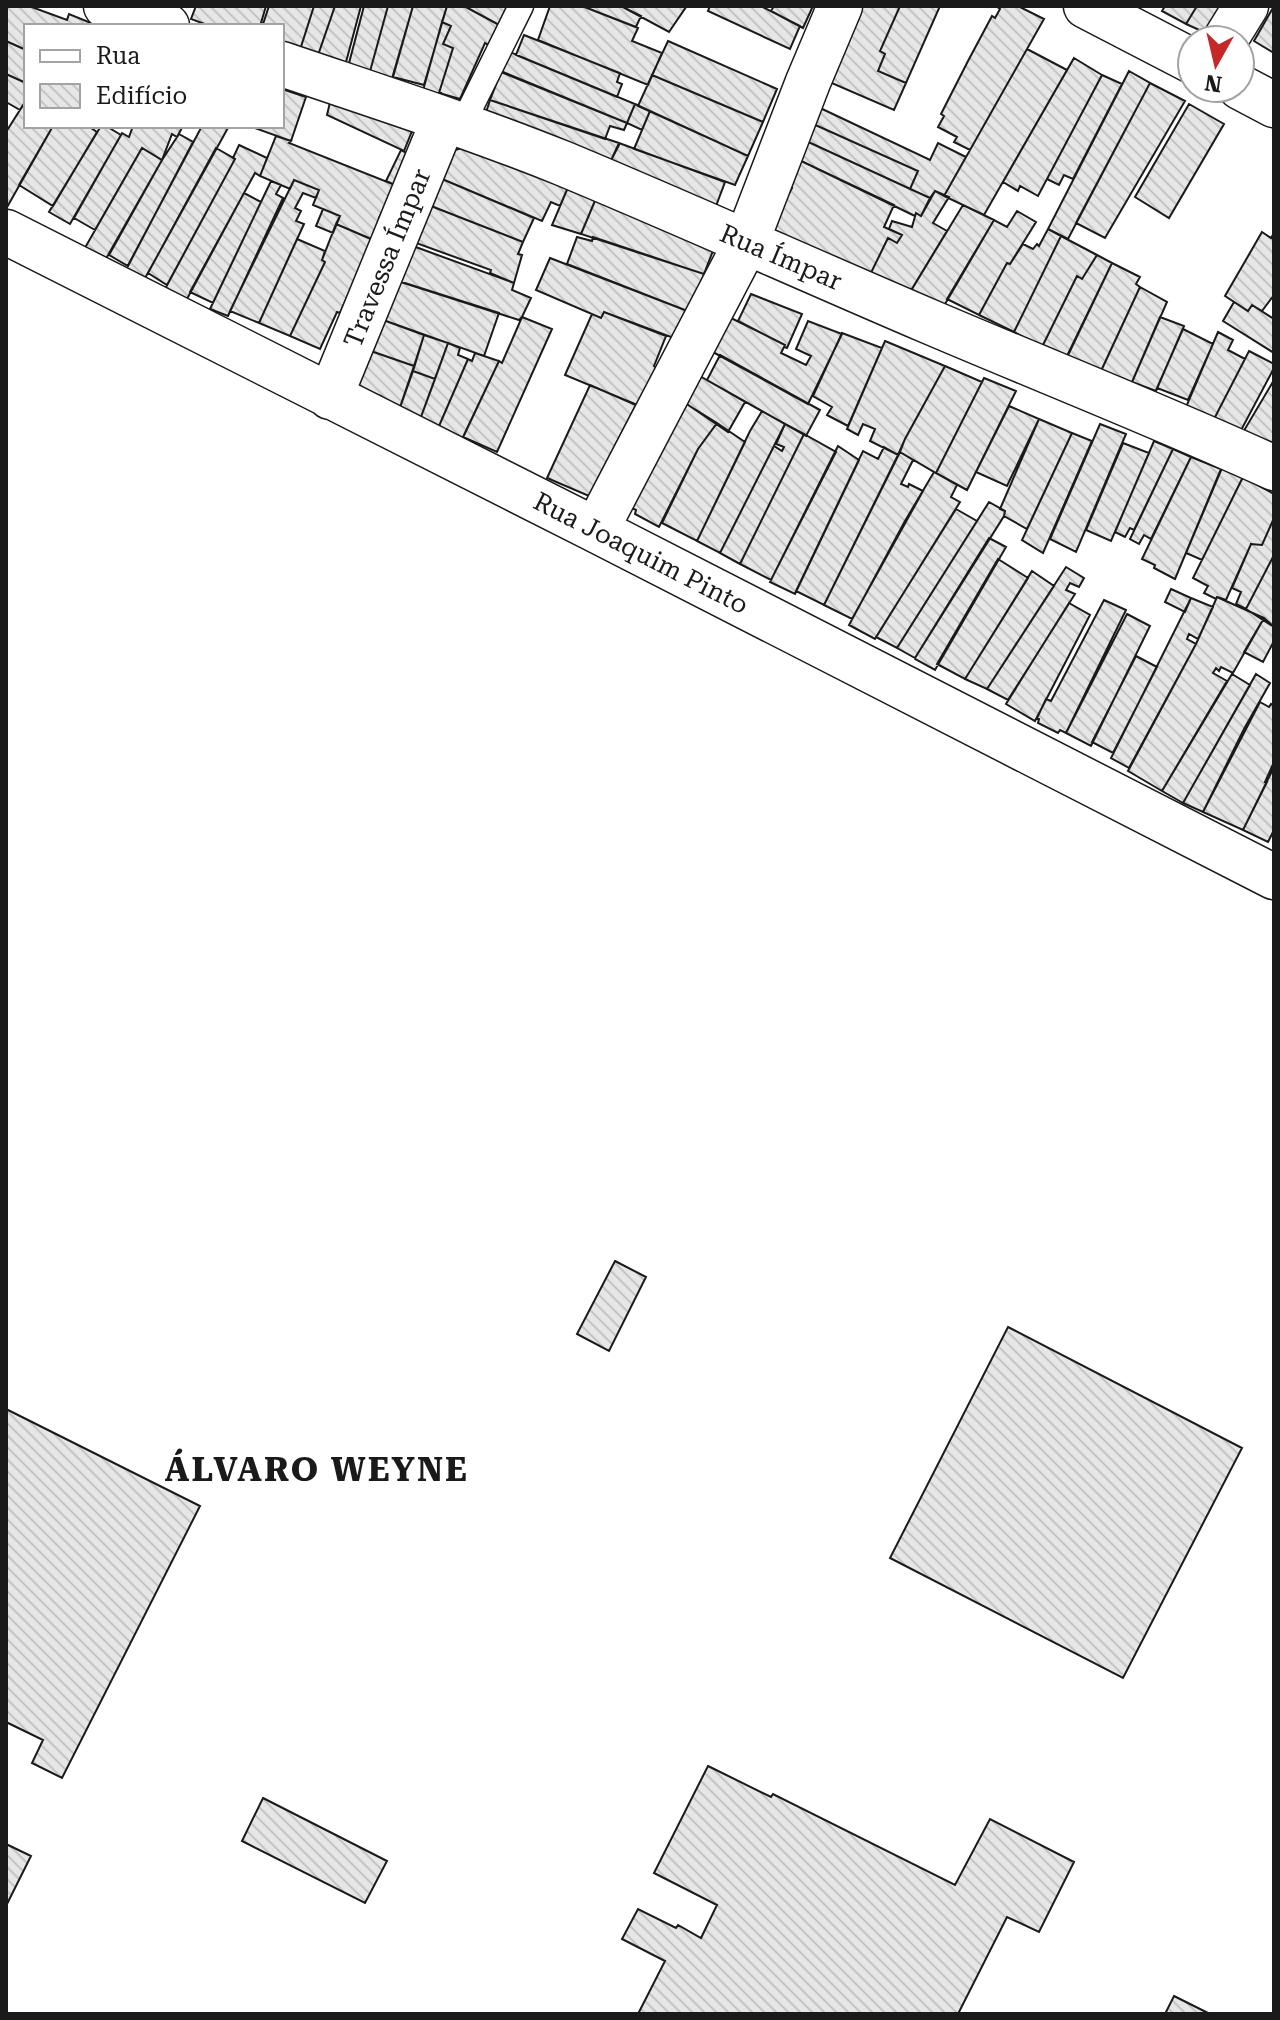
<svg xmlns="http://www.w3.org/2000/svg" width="1280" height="2020" font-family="'Roboto Serif',serif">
	<defs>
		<pattern id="building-back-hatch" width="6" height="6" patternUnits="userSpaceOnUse" patternTransform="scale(2)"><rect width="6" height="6" fill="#e6e6e6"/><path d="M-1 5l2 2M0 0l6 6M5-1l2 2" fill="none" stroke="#c5c5c5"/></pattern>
	</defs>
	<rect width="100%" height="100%" fill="#fff"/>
	<path fill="url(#building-back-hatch)" stroke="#1a1a1a" stroke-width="2" d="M6,6H29L67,20L69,14L91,23L89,26H26V50L6,41Z
		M196,6H266L261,23L263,24L269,6H314L299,53L282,48V26H210L191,19Z
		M314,6H335L317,58L299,53Z
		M335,6H361L345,66L317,58Z
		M364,6H388L369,75L348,67Z
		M388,6H413L391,82L369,75Z
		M413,6H447L424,85L393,77Z
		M447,6H464L501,26L491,47L485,43L460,99L439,93L453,48L443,44L451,26L442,22Z
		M464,6H511L501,26Z
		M550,6H582L638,28L632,41L662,53L648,85L538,40Z
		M582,6H621L641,16L636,27Z
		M621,6H685L686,7L669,32Z
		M710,6H761L800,26L790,49L708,11Z
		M774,6H813L803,28L771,11Z
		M856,6H900L880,51L885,54L878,71L906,83L894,110L827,81Z
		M900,6H940L906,83L878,71L885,54L880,51Z
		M996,6H1018L1044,19L970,150L954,142L957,137L938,127L944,116L941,114L968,61L992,16L995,18L1000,9Z
		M1165,6H1197L1186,24L1162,11Z
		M1197,6H1240L1217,38L1186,24Z
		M1274,6V53L1254,41Z
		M442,22L451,26L443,44L453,48L439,93H441L439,100L422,94Z
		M524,35L620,73L617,82L622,84L617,97L516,55Z
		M6,41L26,50V83L6,74Z
		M668,41L777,89L763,122L652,75Z
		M1027,49L1067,70L984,215L944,196Z
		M505,50L635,104L627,123L498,70Z
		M1074,58L1102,75L1038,196L1020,186L1018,191L1003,182Z
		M1129,71L1150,83L1068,239L1048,229Z
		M501,72L627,123L624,130L610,126L605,139L490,100Z
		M6,74L26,83V101L20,110L6,102Z
		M652,75L763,122L748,156L638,106Z
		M1102,75L1122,84L1073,179L1064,175L1059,185L1047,179Z
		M1150,83L1185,101L1105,238L1076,223L1077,221Z
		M282,89L306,97L291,141L252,127L282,126Z
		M332,94L414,126L404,151L327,115Z
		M490,100L619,143V145L606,170L483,122Z
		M25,102L26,126H53L6,209V132Z
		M635,104L650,111L642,130L627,123Z
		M1189,104L1224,124L1169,218L1135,197Z
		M818,107L930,160L938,143L966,157L944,196L935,191L930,198L910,189L918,171L811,123Z
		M650,111L748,156L735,185L634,149Z
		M811,123L918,171L910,189L804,140Z
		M53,126H88L97,132L53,206L19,185Z
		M101,126H106L121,135L70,224L49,212Z
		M133,126H183L177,137L172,134L162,160L142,148L95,230L74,218L122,133L129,137Z
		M202,126H229L144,280L125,271Z
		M179,134L193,142L128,266L109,255L162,160Z
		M276,136L291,141L289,143L395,185L379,218L384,219L375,241L336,224L340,216L313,205L319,190L294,180L290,189L260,176Z
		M804,140L930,198L921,216L916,213L915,216L793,157Z
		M619,143L725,182L716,206L608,167Z
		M239,145L267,158L260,176L255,173L244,193L187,299L165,289L235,159L233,158Z
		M461,145L569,185L560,206L551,202L542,221L435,176L448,152L459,149Z
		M142,148L162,160L103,264L82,253Z
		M216,148L235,159L167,285L148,273Z
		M401,150L409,154L395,185L386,181Z
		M799,160L894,205L884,227L902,235L897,243L888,238L866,283L768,232L792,188L787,186Z
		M435,176L534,218L523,242L431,206Z
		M294,180L319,190L316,198L303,193L295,208L301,211L296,221L304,224L259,323L230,311Z
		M271,181L281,185L276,194L283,198L228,316L210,309Z
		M569,185L597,196L581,234L552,225Z
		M935,191L949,197L933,223L947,231L904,302L866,283L888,238L897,243L902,235L889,229L892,221L912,227L916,213L921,216Z
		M244,193L261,202L213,303L190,292Z
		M597,196L716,243L704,274L581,234Z
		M963,205L994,220L941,311L909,294Z
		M431,206L523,242L518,254L522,255L514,283L490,273L491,270L416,243Z
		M323,209L340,216L333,233L316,226Z
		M1017,211L1036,222L1010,264L1007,263L979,315L947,299L994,220L1007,227Z
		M336,224L383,244L364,259L340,313L337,312L320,349L290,336L325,262L322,260Z
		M1048,229L1061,236L1014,332L979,315L1007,263L1010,264L1023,244L1033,249L1037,244L1039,246Z
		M1262,232L1271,238L1274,233V295L1262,311L1252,305L1248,311L1225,296Z
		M1061,236L1097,255L1082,279L1077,276L1042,347L1014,332Z
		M577,237L592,241L593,237L704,274L690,312L567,264Z
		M297,239L325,251L322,260L325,262L290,336L259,323Z
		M413,246L514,283L512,290L531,298L522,317L519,320L401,282Z
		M1097,255L1112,263L1067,356L1043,345L1077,276L1082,279Z
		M550,258L690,312L679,340L604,312L601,318L536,290Z
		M1112,263L1140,277L1136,284L1140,287L1094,386L1060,372Z
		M386,277L499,313L484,356L372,316Z
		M1140,287L1167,302L1126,396L1095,384Z
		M751,294L802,314L787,348L784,347L785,345L738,321Z
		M1234,302L1248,311L1252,305L1274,319V353L1223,321Z
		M604,312L666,336L654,366L659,369L642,407L565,375L592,314L601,318Z
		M375,317L424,335L414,366L365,349Z
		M522,317L552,329L497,452L463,437L499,361L502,363Z
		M729,317L785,345L781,353L806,365L811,356L796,349L808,321L842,334L808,404L711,351Z
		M1160,317L1184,326L1156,391L1132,382Z
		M1183,329L1213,344L1188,400L1157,388Z
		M1218,332L1233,340L1228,350L1245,359L1212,423L1183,414Z
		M842,333L882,348L848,426L827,415L832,407L813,396Z
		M424,335L448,343L435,379L413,371Z
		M885,341L945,366L905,439L898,455L870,441L875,429L863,424L858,435L847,429Z
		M448,343L460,348L458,355L468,359L436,433L418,425Z
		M365,349L414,366L397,416L377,407L381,396L373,393L349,391Z
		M1249,351L1274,364V368L1238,436L1212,423Z
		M475,353L499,361L460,444L436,433L468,359L472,361Z
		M720,355L820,410L806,436L707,380Z
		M945,366L982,382L936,473L900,452L905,439Z
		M413,371L435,379L418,425L397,416Z
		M693,372L745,402L728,432L678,398Z
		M984,378L1016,391L967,490L936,473Z
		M1274,380V439L1265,453L1239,439Z
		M590,385L636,405L589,496L547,478Z
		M680,400L717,423L698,449L659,527L635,514L636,510L626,505Z
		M1009,406L1039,419L1007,486L976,472Z
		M762,411L785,424L720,553L697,541L750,431Z
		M1039,419L1072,433L1027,529L1004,516L1005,511L1000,509Z
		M717,423L745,442L697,541L662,523L698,449Z
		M785,424L804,434L740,564L720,553L774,446L782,451L784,447L776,444Z
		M1100,424L1126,434L1076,552L1050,539Z
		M1072,433L1092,441L1043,553L1022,540Z
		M804,434L836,452L771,580L740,564Z
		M1154,441L1173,449L1134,530L1130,528L1125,537L1115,532Z
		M1123,443L1149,453L1111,541L1086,530Z
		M838,446L859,460L795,594L770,582Z
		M884,447L898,455L824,605L796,591L863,451L878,459Z
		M1173,449L1191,457L1151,539L1144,535L1139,544L1130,539Z
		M900,452L913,460L901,484L908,487L909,484L923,491L852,619L824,605Z
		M1191,457L1221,469L1175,579L1154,568L1155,565L1142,559Z
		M1222,468L1243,477L1202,560L1186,553Z
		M934,472L957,485L951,497L960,502L875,639L849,625L905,521Z
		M1243,477L1274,494V518L1262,545L1251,544L1226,600L1217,597L1216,599L1204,593L1208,586L1193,578Z
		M989,502L1005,511L1004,516L915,658L897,648Z
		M956,509L977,521L897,648L876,637Z
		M1274,518V555L1246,609L1236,604L1241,592L1232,588L1251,544L1262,545Z
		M989,538L1006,547L935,670L915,659V658Z
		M1274,555V627L1246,609Z
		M998,559L1028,578L965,679L937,664Z
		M1066,567L1084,578L1079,587L1070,583L1066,590L1075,594L1008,700L987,689Z
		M1032,571L1054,586L987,689L965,679Z
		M1171,589L1191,598L1185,612L1165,602Z
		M1217,597L1264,618L1233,673L1221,667L1219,671L1216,668L1213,673L1227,681L1162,791L1128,771L1196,644Z
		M1191,598L1213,607L1198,639L1189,634L1187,639L1196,644L1129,768L1111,758Z
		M1104,600L1126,610L1066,733L1060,730L1058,733L1038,723L1039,719L1037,718L1046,699L1051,701Z
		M1069,603L1090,615L1035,721L1006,704Z
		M1127,614L1150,626L1091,746L1066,733Z
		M1264,618L1274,627V641L1263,662L1244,652Z
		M1136,656L1157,667L1113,753L1092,742Z
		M1232,674L1250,685L1183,803L1162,791Z
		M1256,674L1270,683L1244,729L1203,812L1183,803Z
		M1260,702L1269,707L1271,704L1274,706V762L1265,782H1267L1243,830L1203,812Z
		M1274,767V830L1268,842L1243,830Z
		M615,1261L646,1277L609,1351L577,1334Z
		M1008,1327L1242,1448L1123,1678L890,1558Z
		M6,1409L200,1506L62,1778L32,1763L43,1740L6,1722Z
		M708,1766L771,1797L773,1794L955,1885L990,1819L1074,1862L1039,1932L1007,1917L958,2014H638L665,1961L622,1939L638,1909L676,1928L678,1925L701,1938L717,1905L654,1873Z
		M263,1798L387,1861L365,1903L242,1841Z
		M6,1844L31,1856L6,1906Z
		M1174,1996L1210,2014H1165Z"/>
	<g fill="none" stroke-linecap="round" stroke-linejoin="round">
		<g stroke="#1a1a1a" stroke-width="27">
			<path id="lane" d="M462,125L521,6"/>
		</g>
		<g stroke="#1a1a1a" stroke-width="47">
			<path id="street" d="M106,6L167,26
				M1086,6L1192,61
				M1225,40L1246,6
				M282,64C376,96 470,126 562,163C685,214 806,269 928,321C1043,370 1160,416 1274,468
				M1240,87L1274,105
				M6,232L596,530L1274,877
				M330,397L444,119
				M596,530L746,243L808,82L840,6"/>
		</g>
		<use href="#lane" stroke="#fff" stroke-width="24"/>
		<use href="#street" stroke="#fff" stroke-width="44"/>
	</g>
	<g text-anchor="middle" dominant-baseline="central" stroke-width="6" stroke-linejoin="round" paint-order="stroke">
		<g font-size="26" fill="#1a1a1a" stroke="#fff">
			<text transform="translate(781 257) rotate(23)">Rua Ímpar</text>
			<text transform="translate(387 258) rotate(-68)">Travessa Ímpar</text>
			<text transform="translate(641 553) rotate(27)">Rua Joaquim Pinto</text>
		</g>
		<g font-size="34" font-weight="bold" letter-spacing="2" fill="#1a1a1a" stroke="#fff">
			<text x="317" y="1469">ÁLVARO WEYNE</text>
		</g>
	</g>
	<rect width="1280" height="2020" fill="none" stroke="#1a1a1a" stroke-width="16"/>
	<rect x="24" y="24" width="260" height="104" fill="#ffffff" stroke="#a3a3a3" stroke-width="2"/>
	<rect x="40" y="50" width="40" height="12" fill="#ffffff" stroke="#a3a3a3" stroke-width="2"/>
	<text x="96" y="64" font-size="24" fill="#1a1a1a">Rua</text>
	<rect x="40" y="84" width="40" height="24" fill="url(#building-back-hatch)" stroke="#a3a3a3" stroke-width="2"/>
	<text x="96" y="104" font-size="24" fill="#1a1a1a">Edifício</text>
	<g transform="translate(1216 64) rotate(188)"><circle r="38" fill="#ffffff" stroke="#a3a3a3" stroke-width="2"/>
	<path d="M0-6L14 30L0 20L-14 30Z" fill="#c62828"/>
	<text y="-12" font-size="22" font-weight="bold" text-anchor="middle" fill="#1a1a1a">N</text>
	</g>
</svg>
